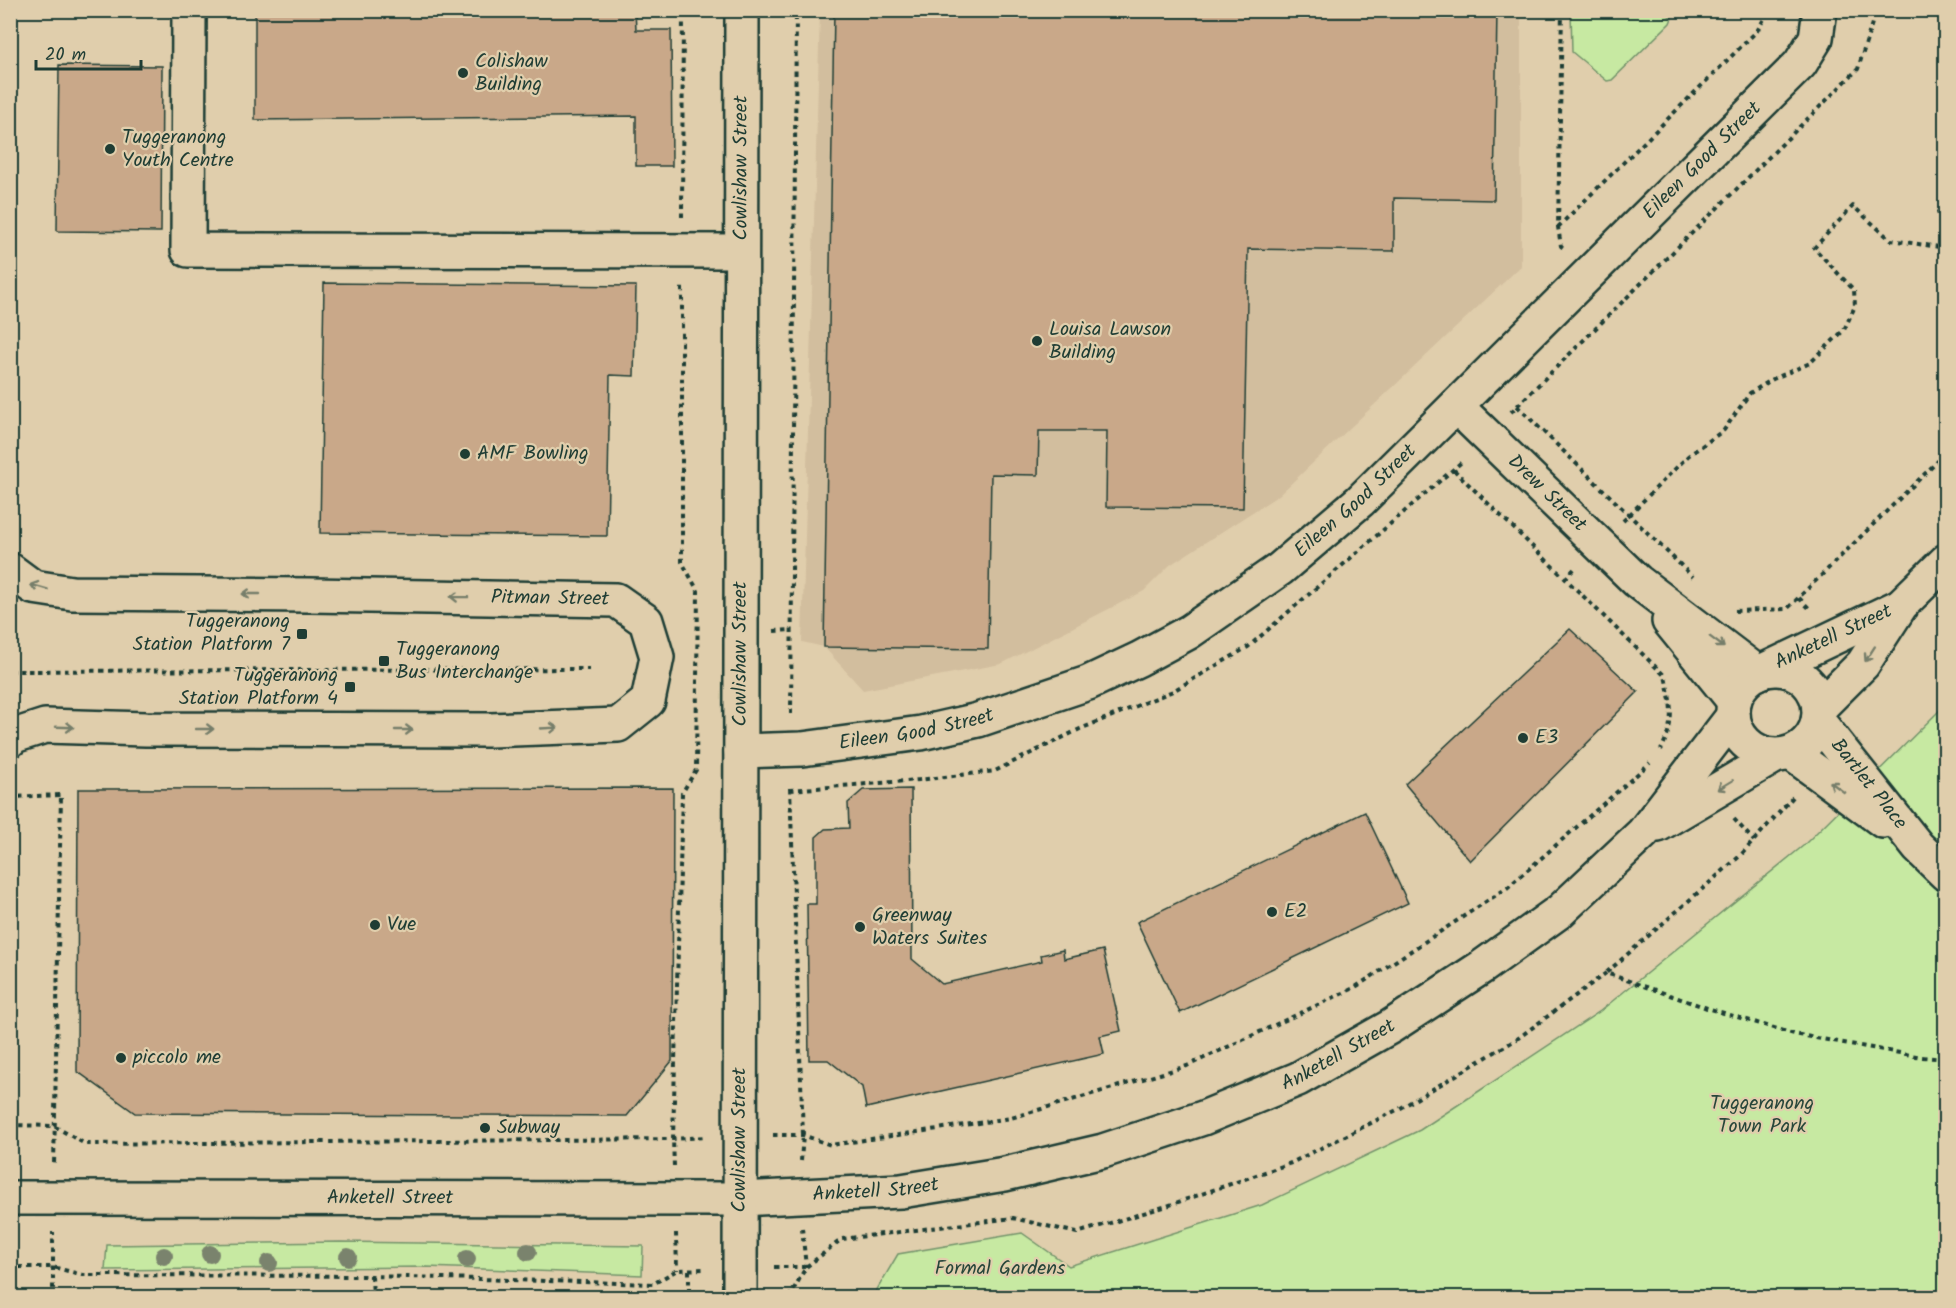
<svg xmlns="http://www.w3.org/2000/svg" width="1956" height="1308" font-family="Kalam,sans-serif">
	<rect width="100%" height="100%" fill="#e0ceac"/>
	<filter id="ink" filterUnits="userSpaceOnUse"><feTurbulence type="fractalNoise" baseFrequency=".0167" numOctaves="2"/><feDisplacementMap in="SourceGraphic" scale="12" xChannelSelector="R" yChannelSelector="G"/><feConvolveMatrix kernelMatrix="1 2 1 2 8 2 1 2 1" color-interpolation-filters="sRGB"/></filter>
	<g filter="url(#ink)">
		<path fill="#d2be9e" d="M820,11H1521V266L1279,495L1170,565L1144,591L1001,664L863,690L824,647L802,642Z"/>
		<path fill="#c7e9a2" stroke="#73936b" stroke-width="1.5" d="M1571,11H1662L1672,18L1670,23L1612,80L1607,81L1572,52Z
			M1945,705V1297L872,1298L898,1254L1022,1233L1069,1266L1262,1205L1420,1130L1599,1012L1803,846Z
			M340,1242L643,1246L642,1275L426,1267L105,1270L107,1245Z"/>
		<path fill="#c9a889" stroke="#1f3d34" stroke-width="1.5" d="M255,10H635L636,30H671L672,166H636V116L255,120Z
			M834,10H1497L1494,200L1394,198V251L1248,249L1243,508L1106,507L1107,431H1039L1038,475L991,474L988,649L824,647Z
			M59,65L162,66L161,232L57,231Z
			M324,283L636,286L634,376L610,375L607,536L320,533Z
			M1570,629L1638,692L1470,861L1405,784Z
			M673,788L672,1061L627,1116L135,1113L77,1071L78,789Z
			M911,789L912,959L942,984L1042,961L1041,955L1063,950L1064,959L1103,950L1121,1031L1100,1036L1104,1054L866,1108L862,1087L828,1060H809L807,904H816V837L825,829L849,828L848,803L863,790Z
			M1365,812L1408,903L1180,1013L1137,922Z"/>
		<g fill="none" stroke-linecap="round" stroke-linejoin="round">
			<g stroke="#1f3d34" stroke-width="38">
				<g id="minor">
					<path d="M189,10L188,250L741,251"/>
					<path id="s1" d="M1456,406L1637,581L1758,673"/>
					<path id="s2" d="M10,570L33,587L72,593L310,595L616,600L646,621L657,657L648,701L618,725L490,730L146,729L45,726L14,736L10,740"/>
					<path d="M1669,621L1734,701"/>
					<circle cx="1776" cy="712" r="43"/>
					<path id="s3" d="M1765,670L1900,606"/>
					<path d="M1819,708L1863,664L1901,605L1946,561"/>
					<path id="s4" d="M1818,721L1918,847L1946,874"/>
					<path id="s5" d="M741,751L802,749L921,733L978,720L1088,683L1139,659L1189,632L1280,569L1360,501L1800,64L1816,38L1820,10"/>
					<path d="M1791,753L1883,821"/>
					<path d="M1658,825L1775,756"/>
					<path id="s6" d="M10,1198L740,1199L901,1191L1005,1174L1103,1151L1203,1118L1298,1079L1390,1027L1482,967L1560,911L1643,833L1733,716"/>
					<path id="s7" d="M740,1298L742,10"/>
				</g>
			</g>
			<path stroke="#1f3d34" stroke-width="4" stroke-dasharray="4.5 4.5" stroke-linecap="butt" d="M1562,10L1558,227L1561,246L1566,250
				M1946,204L1938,212L1946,238
				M682,217L683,10
				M1558,227L1757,31L1767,14L1765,10
				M1517,406L1693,577
				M1511,412L1858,69L1872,23L1870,10
				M1939,459L1946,466
				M1454,470L1665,676C1672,706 1675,721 1661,750
				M1938,490L1946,483
				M1623,521L1688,456L1724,430L1750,393L1773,379L1810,363L1844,330L1855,306L1854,290L1814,248L1853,206L1891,240L1946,248
				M1565,579L1575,568
				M1799,598L1811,610
				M1735,611L1787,609L1946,453
				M774,631L791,630
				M10,671L589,669
				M791,714L796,10
				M790,788L803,1135L801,1161
				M790,790L919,780L995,771L1080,729L1173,691L1248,647L1464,460
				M10,797L61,795L54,1165
				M1793,797L1740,856L1606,973L1707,1008L1794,1034L1922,1057L1946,1059
				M1734,819L1754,841
				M10,1125L54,1126L85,1144L673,1139L706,1137
				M773,1135H803L831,1145L1011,1118L1187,1066L1354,988L1507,888L1650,763
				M674,1166L673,1139L682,793L696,770L698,591L682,562V284
				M802,1228L806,1267
				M676,1233L677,1270
				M10,1267H53L83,1275L372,1276L653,1284L677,1270L706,1269
				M774,1267H805
				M689,1270V1298
				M372,1276L373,1298
				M53,1298V1232
				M789,1298L806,1267L842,1239L1013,1218L1077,1233L1167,1206L1291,1163L1399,1109L1517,1039L1606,973"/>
			<use href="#minor" stroke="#e0ceac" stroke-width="33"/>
		</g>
		<g fill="#7a836d">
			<circle cx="528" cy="1252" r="9"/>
			<circle cx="210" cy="1254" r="9"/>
			<circle cx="164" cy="1256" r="9"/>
			<circle cx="348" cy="1257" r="9"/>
			<circle cx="467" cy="1259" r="9"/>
			<circle cx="269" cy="1263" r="9"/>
		</g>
		<defs><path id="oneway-shaft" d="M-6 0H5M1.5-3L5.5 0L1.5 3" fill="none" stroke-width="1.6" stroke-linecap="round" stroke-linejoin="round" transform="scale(1.5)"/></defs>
		<g stroke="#767e6a">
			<use href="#oneway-shaft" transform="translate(39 587) rotate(-164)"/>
			<use href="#oneway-shaft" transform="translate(251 594) rotate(-180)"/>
			<use href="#oneway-shaft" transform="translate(459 597) rotate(-179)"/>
			<use href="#oneway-shaft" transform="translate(1717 642) rotate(37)"/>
			<use href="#oneway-shaft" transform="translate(1870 654) rotate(123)"/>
			<use href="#oneway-shaft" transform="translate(65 727) rotate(2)"/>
			<use href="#oneway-shaft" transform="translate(549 728) rotate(-3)"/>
			<use href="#oneway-shaft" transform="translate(205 729)"/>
			<use href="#oneway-shaft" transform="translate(404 730)"/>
			<use href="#oneway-shaft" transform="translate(1725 785) rotate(149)"/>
			<use href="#oneway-shaft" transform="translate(1837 787) rotate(-143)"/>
		</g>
	</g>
	<g fill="#1f3d34" stroke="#e0ceac" stroke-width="2">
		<circle cx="463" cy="73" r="6"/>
		<circle cx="110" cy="149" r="6"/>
		<circle cx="1037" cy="341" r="6"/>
		<circle cx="465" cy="454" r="6"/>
		<rect x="296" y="628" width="12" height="12" rx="3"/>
		<rect x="378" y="655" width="12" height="12" rx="3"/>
		<rect x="344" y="681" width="12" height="12" rx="3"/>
		<circle cx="1523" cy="738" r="6"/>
		<circle cx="1272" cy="912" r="6"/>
		<circle cx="375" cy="925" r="6"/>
		<circle cx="860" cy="927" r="6"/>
		<circle cx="121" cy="1058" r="6"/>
		<circle cx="485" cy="1128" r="6"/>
	</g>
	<g text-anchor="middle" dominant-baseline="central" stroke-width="4.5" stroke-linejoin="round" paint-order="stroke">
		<g font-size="20" fill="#1f3d34" stroke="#e0ceac" text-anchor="start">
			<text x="475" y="62">Colishaw<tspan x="475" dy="23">Building</tspan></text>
			<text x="122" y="138">Tuggeranong<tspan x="122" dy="23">Youth Centre</tspan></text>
			<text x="1049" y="330">Louisa Lawson<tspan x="1049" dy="23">Building</tspan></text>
			<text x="477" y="454">AMF Bowling</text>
			<text x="290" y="622" text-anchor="end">Tuggeranong<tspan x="290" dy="23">Station Platform 7</tspan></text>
			<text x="396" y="650">Tuggeranong<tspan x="396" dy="23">Bus Interchange</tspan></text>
			<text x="338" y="676" text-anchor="end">Tuggeranong<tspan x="338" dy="23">Station Platform 4</tspan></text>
			<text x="1535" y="738">E3</text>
			<text x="1284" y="912">E2</text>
			<text x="872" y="916">Greenway<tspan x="872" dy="23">Waters Suites</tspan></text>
			<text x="387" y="925">Vue</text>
			<text x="133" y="1058">piccolo me</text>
			<text x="497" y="1128">Subway</text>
		</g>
		<g font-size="20" fill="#1f3d34" stroke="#e0ceac">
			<text stroke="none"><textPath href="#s5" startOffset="1167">Eileen Good Street</textPath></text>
			<text stroke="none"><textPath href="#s7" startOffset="1130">Cowlishaw Street</textPath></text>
			<text stroke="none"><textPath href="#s1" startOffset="126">Drew Street</textPath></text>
			<text stroke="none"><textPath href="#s5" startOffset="681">Eileen Good Street</textPath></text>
			<text stroke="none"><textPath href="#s2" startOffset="546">Pitman Street</textPath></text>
			<text stroke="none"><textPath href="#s3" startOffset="76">Anketell Street</textPath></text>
			<text stroke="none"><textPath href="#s7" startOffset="644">Cowlishaw Street</textPath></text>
			<text stroke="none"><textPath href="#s5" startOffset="177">Eileen Good Street</textPath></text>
			<text stroke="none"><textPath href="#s4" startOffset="81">Bartlet Place</textPath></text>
			<text stroke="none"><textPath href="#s6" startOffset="1352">Anketell Street</textPath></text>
			<text stroke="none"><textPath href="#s7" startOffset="158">Cowlishaw Street</textPath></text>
			<text stroke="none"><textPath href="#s6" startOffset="866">Anketell Street</textPath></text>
			<text stroke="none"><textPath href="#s6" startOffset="380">Anketell Street</textPath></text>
		</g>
		<g font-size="20" fill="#27463a" stroke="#e0ceac">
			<text x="1762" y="1104">Tuggeranong<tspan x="1762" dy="23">Town Park</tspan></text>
			<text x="1000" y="1269">Formal Gardens</text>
		</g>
	</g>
	<rect width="1956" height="1308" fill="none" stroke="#e0ceac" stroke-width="36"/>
	<rect x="18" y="18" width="1920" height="1272" fill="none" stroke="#1f3d34" stroke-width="2" filter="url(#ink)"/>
	<path d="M36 60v9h105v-9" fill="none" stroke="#1f3d34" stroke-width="3"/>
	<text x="45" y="60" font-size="18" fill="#1f3d34" stroke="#e0ceac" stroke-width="4.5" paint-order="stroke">20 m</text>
</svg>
